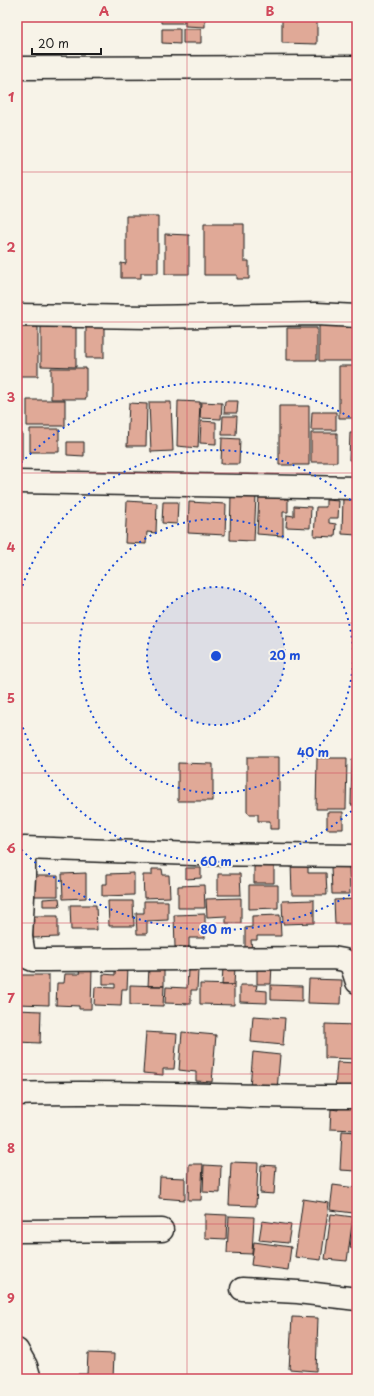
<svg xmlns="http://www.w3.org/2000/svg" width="374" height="1396" font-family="'Playpen Sans',sans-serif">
	<rect width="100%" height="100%" fill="#f7f3e8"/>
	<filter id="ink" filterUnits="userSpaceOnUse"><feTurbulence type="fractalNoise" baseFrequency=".025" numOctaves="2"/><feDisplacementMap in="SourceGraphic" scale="8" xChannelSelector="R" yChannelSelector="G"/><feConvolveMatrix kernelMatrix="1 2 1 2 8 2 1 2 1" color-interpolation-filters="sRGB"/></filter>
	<g filter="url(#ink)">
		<path fill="#e0a997" stroke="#1c1c1c" d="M161,17H184V23H161Z
			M185,17H205V27L185,26Z
			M282,17H317V44L282,43Z
			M162,29H180V44L162,43Z
			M183,29H201V43H183Z
			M126,216H158V273H141V278H121V263L126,264Z
			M204,224H244V261H249V279H237V275H204Z
			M165,234L189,235V274H165Z
			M41,318H76V367L41,366Z
			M319,324H357V361H319Z
			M86,325L104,326V358H86Z
			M17,327H38V376H17Z
			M287,328H317V360H287Z
			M339,366H357V418H339Z
			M51,368H86V399H51Z
			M27,400H65V426H27Z
			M178,401L200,402L198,448L177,446Z
			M225,401H238L237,413H224Z
			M149,402H171L173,451L151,452Z
			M201,402L222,403L221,419L200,418Z
			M17,403H21V429H17Z
			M129,403L147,404L146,446H127Z
			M279,406H309V465H279Z
			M312,412H336V430H311Z
			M223,416H237L236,435H222Z
			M201,421L216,422V444L200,443Z
			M30,429H59V452H30Z
			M17,433H22V461H17Z
			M311,433H337V462H311Z
			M350,433H357V460H349Z
			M222,438L240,439L239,464H221Z
			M67,442H84V456L67,455Z
			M231,494L256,496L254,541L230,540Z
			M259,495L284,496V499H288V512H283V536L257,534Z
			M343,497H357V535L342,534Z
			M326,500L339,501L338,518H329V523L336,524L335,537L314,536L316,507H326Z
			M127,501L157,503L156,533L147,532L146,544L125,543Z
			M163,502H178L177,524L162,523Z
			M189,502L226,504L225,535L188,533Z
			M294,506L311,507L310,528L286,527L287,515L294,516Z
			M247,757H279V829H270V821H258V814H249L247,811Z
			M317,758H347L346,809H316Z
			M352,760H357V805H351Z
			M178,763L213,764V801H178Z
			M327,812H343V829H327Z
			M254,862H274V883H254Z
			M291,862H308V873H326L327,895H292Z
			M331,866H349L350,894H332Z
			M186,868H201V878L186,879Z
			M152,869H162L163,875H169L170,897L144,898L143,875H152Z
			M86,873V898L63,899L62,874Z
			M134,873V895L102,896V884H107V874Z
			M218,874H240L241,895H218Z
			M30,876H58V896H30Z
			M204,885L205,908H178V886Z
			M249,885H278V908L249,909Z
			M59,898L60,906H43V899Z
			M241,898V923H226V916L207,917L206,899Z
			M357,899V924H335L334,900Z
			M314,900V923L283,924L282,901Z
			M108,901H133L134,926H109Z
			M144,901H168V920L147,921V934H137L136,913H144Z
			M70,905H96L97,930H71Z
			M205,914V938H189V947H175L174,915Z
			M280,915L281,936H257V940H251L252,950H245V928L252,927V916Z
			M32,916H58V937L33,938Z
			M257,965H272L271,984H257Z
			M223,967H235L234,985H222Z
			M115,968H128L127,989H122L121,1006L94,1005L95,987L115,988V984H103V974L115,975Z
			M149,968L164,969V986H148Z
			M80,969H92L91,1009H79V1006L56,1005L57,983H64L65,974H79Z
			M188,970H198L197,990H191V1004L165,1003L166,987L187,988Z
			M17,975H49V1005L17,1004Z
			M309,979L342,980L341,1004L308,1003Z
			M200,984L234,985V1005L200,1004Z
			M130,985L164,986L163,1006L130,1005Z
			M240,985H257L256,990L267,991V1003L240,1002Z
			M271,985L302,986V1001L271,1000Z
			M17,1010L41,1011L40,1043L17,1042Z
			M253,1016L285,1018L283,1045L251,1042Z
			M325,1024L357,1025V1059L325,1058Z
			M146,1032L177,1034L174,1069H163V1075L143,1073Z
			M182,1032L216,1035L212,1082L196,1081V1072L179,1070Z
			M253,1052L280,1055L277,1090L250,1087Z
			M337,1062L357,1063V1092L335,1090Z
			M338,1103L357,1104V1130L330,1129L331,1109L338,1110Z
			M342,1131L357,1132V1171L340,1170Z
			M231,1162L258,1163L256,1206L229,1205Z
			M189,1164H203L201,1200H188Z
			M204,1165L221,1166L220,1193L203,1192Z
			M261,1165L276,1166L274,1194L260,1193Z
			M160,1177L185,1178V1200L159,1198Z
			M333,1185L356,1188L353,1213L330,1210Z
			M303,1199L329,1203L321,1260L295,1257Z
			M205,1214L227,1215L226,1239L205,1238Z
			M331,1214L353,1217L347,1261L325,1259Z
			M229,1216L254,1217L252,1254L227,1253Z
			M354,1219H357V1249L350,1248Z
			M262,1221L291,1225L288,1243L259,1240Z
			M254,1242L291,1247L288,1270L251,1265Z
			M292,1317L318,1318L316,1371L289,1369Z
			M88,1353L114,1354L113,1379H78V1374H87Z
			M242,1376L282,1378V1379H242Z"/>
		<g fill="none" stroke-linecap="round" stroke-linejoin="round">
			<g stroke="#1c1c1c" stroke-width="25">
				<path id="minor" d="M17,68L357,67
					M17,315L149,317L316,314L357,316
					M17,482L357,488
					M357,856L195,854L24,848V876L21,937L24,956L33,960H45L333,958L344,960L351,964L357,982
					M17,1094C130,1090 244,1098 357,1097
					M17,1231L162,1230
					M242,1289L298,1292L357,1299
					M17,1350L26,1366L30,1379"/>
			</g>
			<use href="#minor" stroke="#f7f3e8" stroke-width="22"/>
		</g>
	</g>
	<path fill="none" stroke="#d1495b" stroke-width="1" stroke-opacity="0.55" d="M187,17V1379M17,172H357M17,322H357M17,473H357M17,623H357M17,773H357M17,923H357M17,1074H357M17,1224H357"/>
	<circle cx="216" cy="656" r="69" fill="#1d4ed8" fill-opacity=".12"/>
	<g fill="none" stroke="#1d4ed8" stroke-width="2" stroke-dasharray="2 4">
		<circle cx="216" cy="656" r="69"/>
		<circle cx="216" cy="656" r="137"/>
		<path d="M356 807A206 206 0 0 1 17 709M17 603A206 206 0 0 1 356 505"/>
		<path d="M355 892A274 274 0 0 1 17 845M17 467A274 274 0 0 1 355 420"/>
	</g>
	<circle cx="216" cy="656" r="6" fill="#1d4ed8" stroke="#f7f3e8" stroke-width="2"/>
	<g font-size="12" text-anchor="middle" font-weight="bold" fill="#1d4ed8" stroke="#f7f3e8" stroke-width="4" stroke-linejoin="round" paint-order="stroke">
		<text x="285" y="660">20 m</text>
		<text x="313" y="757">40 m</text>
		<text x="216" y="866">60 m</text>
		<text x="216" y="934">80 m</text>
	</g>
	<rect width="374" height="1396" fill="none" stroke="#f7f3e8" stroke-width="44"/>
	<path d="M32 48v6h69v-6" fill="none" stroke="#1c1c1c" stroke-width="2"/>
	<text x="38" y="48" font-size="12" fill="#1c1c1c" stroke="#f7f3e8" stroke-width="3" paint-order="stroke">20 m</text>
	<rect x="22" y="22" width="330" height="1352" fill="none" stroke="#d1495b" stroke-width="1.5"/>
	<g font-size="13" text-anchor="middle" font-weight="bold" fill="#d1495b">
		<text x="104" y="16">A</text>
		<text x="270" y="16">B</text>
		<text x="11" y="102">1</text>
		<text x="11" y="252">2</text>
		<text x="11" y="402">3</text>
		<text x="11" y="552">4</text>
		<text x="11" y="703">5</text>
		<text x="11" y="853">6</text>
		<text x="11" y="1003">7</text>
		<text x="11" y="1153">8</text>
		<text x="11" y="1303">9</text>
	</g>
</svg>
